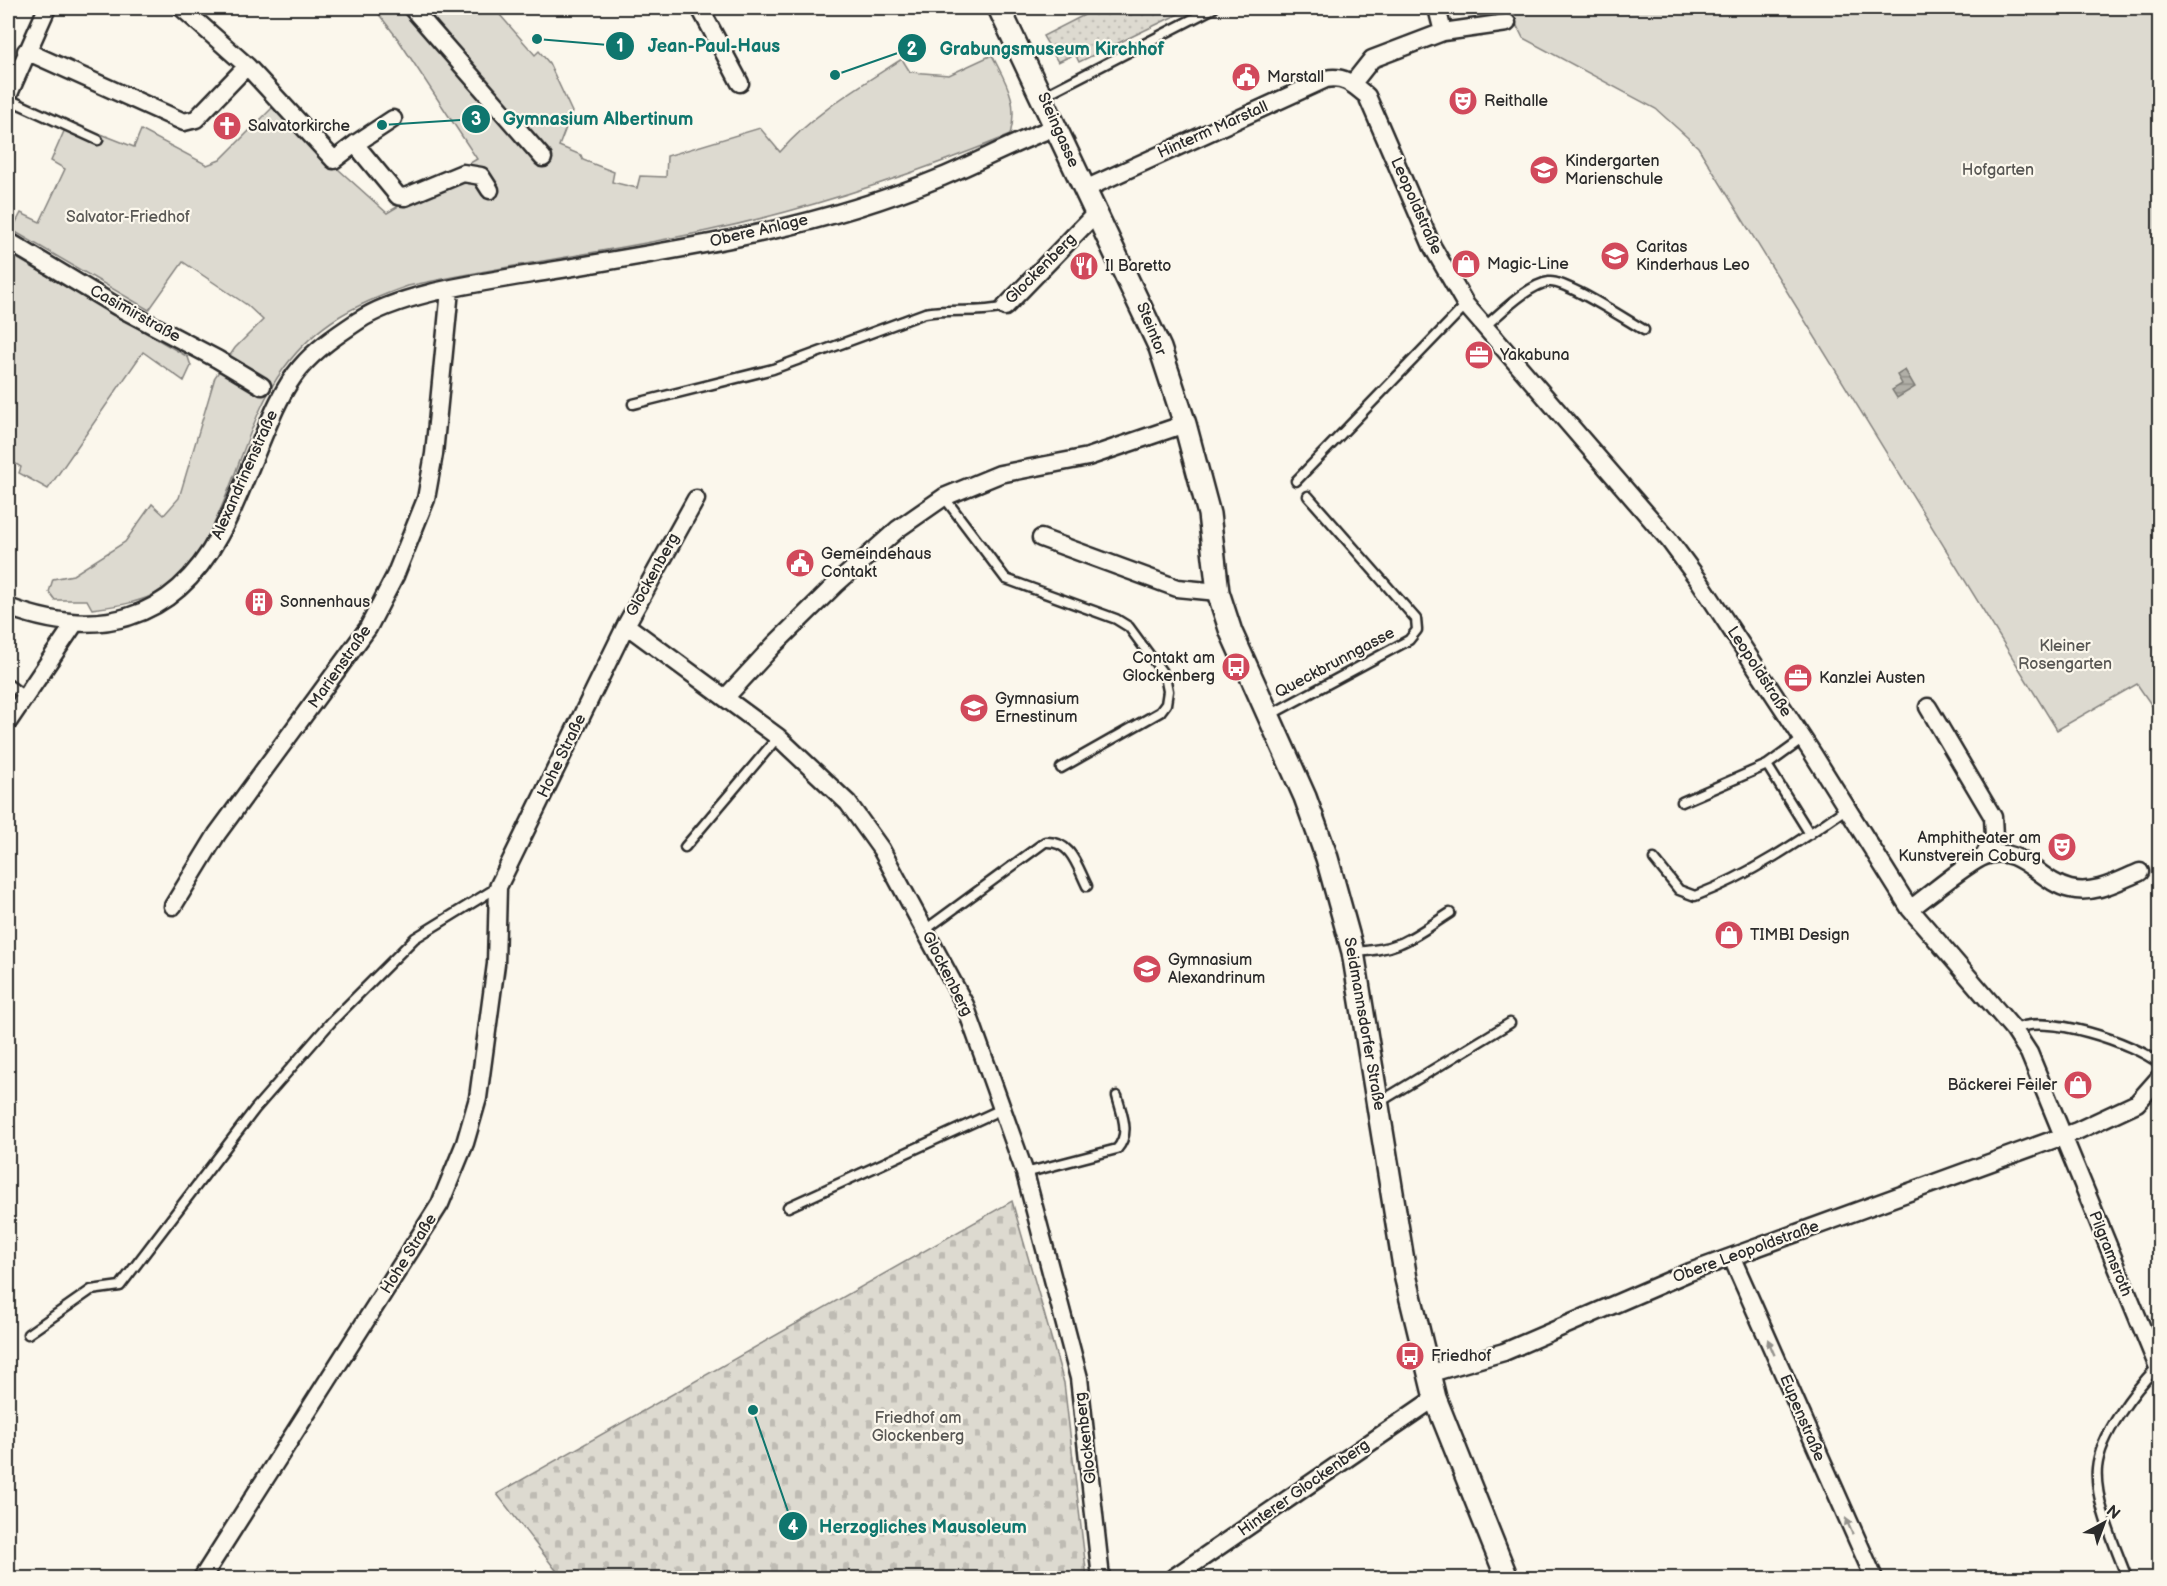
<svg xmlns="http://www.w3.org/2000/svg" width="2167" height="1586" font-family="'Balsamiq Sans',sans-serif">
	<defs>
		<pattern id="grass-dots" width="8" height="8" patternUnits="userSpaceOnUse" patternTransform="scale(1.5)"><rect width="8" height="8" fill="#dddad0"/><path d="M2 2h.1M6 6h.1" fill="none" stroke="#bebbb3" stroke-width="1.8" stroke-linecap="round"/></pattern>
		<pattern id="cemetery-stones" width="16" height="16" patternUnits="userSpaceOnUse" patternTransform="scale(1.5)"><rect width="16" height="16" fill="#dddad0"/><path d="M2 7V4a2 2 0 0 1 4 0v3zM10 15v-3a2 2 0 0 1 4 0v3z" fill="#bebbb3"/></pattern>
		<pattern id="water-rules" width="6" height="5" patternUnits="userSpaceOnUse" patternTransform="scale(1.5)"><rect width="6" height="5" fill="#b1afa7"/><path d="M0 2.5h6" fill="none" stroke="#908f88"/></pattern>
	</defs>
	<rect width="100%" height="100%" fill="#fbf7ec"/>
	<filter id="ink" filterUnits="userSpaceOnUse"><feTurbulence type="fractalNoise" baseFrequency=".0167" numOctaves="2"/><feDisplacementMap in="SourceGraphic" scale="12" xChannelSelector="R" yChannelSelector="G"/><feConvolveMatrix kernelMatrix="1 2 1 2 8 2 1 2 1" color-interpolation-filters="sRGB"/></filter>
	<g filter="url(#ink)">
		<path fill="url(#grass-dots)" stroke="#84827e" stroke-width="1.5" d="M1098,8H1191L1079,62L1075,54L1058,62L1043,36Z"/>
		<path fill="url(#cemetery-stones)" stroke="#84827e" stroke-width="1.5" d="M1012,1201L1064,1383L1087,1578H562L497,1494Z"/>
		<path fill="#dddad0" stroke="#84827e" stroke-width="1.5" d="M374,8H500L503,11L500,15L535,55L539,51L549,63L572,112L559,146L581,155L583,160L614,172L612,182L637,188L640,176L666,177L667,156L760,128L780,152C814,113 858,87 902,59L910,72L949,75L992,55C1007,85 1019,101 1010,135C912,175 811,209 707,231C608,252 507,265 408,286C356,304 318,322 284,368C235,434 231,541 162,590C142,603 115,606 92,609L87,600H55L49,592L53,579L73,575L125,542L152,504L164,515L179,498L215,377L235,348L263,320L247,305L183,262L149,310L12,230L21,213L40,222L65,169L51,161L65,129L95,144L101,134L134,147L141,130L207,165L220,160L275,105L328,160L387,213L477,159L398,39Z
			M1508,8H2159V716L2137,684L2057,730L1698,147L1656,109L1523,38Z
			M8,253L188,357L191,366L184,381L143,352L48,489L19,473L21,467L8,459Z"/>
		<path fill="url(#water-rules)" stroke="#7b7a75" stroke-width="1.5" d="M1905,370L1915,387L1897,398L1892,390L1902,384L1897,375Z"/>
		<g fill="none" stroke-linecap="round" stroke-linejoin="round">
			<g stroke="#2b2b2b" stroke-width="13">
				<path id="service" d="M1043,96L1214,8
					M8,99L98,140
					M1484,327C1500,314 1529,284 1549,282C1566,280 1626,320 1644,330
					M633,404L773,369L925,313C952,308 978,314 1005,307
					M1296,481L1466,305
					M944,497L1006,579L1116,619L1129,627L1165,676L1168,691L1166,704L1160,712L1061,768
					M8,684L24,696
					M1268,716L1409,640L1417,630L1416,619L1308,496
					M1767,765L1810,834
					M1682,802L1767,765L1803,739
					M685,847L778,737
					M1654,859L1679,890L1695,896C1750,875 1800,841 1847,808
					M925,930L1045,842C1071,840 1077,866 1087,886
					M1353,952C1401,950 1411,938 1450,913
					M2014,1030C2043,1012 2135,1043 2160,1064
					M1378,1103L1510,1023
					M1025,1173L1117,1149C1131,1133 1122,1115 1117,1096
					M788,1207L1002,1109
					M28,1334L91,1290L120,1286L255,1109L332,1021L415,938L498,887
					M2127,1578C2116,1548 2094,1501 2097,1468C2100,1435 2135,1390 2157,1367"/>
			</g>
			<g stroke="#2b2b2b" stroke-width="21">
				<path id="minor" d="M182,8L247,66L334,160L355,144L398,196L405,197L463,173L481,176L490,190
					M412,8L543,158
					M700,8L740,83
					M1437,8L1443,32
					M26,51L184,122L196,119L247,66
					M1353,83L1372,59L1443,32L1507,23
					M8,96L47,8
					M355,144L393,119
					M1085,189L1326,79C1344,75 1354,85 1367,96L1432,246L1466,305L1669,540L1700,582L1813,754L1910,909L2014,1030L2029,1053L2160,1372
					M8,241L118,307L217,359L262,386
					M1005,307L1096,213
					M1041,538L1177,588L1218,592
					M8,607C96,640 172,623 219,536C234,510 245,479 257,451C269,423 280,392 300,368C316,349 337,335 358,321C400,293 480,283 531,274C608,261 687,249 764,232C823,219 886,200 942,177C980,161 1017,141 1056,127
					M626,625L778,737L848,803L881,849L965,1005L1025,1173L1079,1378L1101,1578
					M726,697L774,645L835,585L898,529L944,497L1000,474L1088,457L1185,424
					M1928,707L1993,817L1994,837L1984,856
					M8,722L75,623
					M173,906L217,834L368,628L395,576L426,499L434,454L450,290
					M1910,909C1927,897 1968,862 1985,856C2020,843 2039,882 2070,889C2095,895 2118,881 2140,872
					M1732,1258L1874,1578
					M1431,1373L1504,1352L1687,1273L2077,1131L2137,1103L2160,1077
					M202,1578L440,1204L465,1143L478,1098L496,964L498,887L626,625L696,499
					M1173,1578L1435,1398"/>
			</g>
			<g stroke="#2b2b2b" stroke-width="26">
				<path id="tertiary" d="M999,8L1160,348L1185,424L1209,514L1218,592L1231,632L1305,797L1327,858L1353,952L1406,1279L1435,1398L1507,1578"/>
			</g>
			<use href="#service" stroke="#fbf7ec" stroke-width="8"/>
			<use href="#minor" stroke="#fbf7ec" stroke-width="16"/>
			<use href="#tertiary" stroke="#fbf7ec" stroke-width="21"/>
		</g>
		<defs><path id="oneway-solid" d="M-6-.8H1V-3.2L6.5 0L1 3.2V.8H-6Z" transform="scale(1.5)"/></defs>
		<g fill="#93918c">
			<use href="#oneway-solid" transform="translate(1771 1347) rotate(-113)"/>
			<use href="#oneway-solid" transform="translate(1849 1526) rotate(-114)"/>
		</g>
	</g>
	<defs>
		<g id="civic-disc" transform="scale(1.5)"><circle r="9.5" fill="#d1495b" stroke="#fbf7ec"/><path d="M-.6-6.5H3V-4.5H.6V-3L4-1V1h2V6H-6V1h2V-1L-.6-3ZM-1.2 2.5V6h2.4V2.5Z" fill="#fff"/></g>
		<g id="theatre-disc" transform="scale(1.5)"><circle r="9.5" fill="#d1495b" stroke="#fbf7ec"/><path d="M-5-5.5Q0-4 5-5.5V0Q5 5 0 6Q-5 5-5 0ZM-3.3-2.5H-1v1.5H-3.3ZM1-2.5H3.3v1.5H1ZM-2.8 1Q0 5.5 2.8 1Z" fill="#fff"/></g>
		<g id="church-disc" transform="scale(1.5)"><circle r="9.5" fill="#d1495b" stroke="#fbf7ec"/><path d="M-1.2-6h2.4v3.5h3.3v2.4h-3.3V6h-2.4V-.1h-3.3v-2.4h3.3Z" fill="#fff"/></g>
		<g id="school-disc" transform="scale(1.5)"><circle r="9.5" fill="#d1495b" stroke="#fbf7ec"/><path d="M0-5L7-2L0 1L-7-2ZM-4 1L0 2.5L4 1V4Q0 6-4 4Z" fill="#fff"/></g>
		<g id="shop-disc" transform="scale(1.5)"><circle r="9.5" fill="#d1495b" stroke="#fbf7ec"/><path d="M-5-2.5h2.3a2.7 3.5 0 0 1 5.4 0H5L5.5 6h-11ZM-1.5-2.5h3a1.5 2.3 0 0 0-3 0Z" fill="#fff"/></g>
		<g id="restaurant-disc" transform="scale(1.5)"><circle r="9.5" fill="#d1495b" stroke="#fbf7ec"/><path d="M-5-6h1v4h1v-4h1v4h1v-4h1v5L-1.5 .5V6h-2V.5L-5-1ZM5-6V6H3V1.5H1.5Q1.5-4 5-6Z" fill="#fff"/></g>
		<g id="office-disc" transform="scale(1.5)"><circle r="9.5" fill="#d1495b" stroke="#fbf7ec"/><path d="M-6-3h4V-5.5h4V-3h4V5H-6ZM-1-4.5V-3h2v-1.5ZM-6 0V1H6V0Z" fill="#fff"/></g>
		<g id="building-disc" transform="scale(1.5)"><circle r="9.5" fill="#d1495b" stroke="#fbf7ec"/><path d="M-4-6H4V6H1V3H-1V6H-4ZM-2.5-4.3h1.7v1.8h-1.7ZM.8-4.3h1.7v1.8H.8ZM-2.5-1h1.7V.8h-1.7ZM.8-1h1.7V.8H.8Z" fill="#fff"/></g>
		<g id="bus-disc" transform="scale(1.5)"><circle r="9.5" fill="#d1495b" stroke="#fbf7ec"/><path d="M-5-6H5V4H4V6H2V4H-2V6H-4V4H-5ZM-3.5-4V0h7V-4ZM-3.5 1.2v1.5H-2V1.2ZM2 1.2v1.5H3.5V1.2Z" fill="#fff"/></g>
	</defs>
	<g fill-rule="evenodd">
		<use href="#civic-disc" x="1246" y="77"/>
		<use href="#theatre-disc" x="1463" y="101"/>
		<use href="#church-disc" x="227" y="126"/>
		<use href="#school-disc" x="1544" y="170"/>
		<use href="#school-disc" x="1615" y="256"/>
		<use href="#shop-disc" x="1466" y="264"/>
		<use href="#restaurant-disc" x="1084" y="266"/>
		<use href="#office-disc" x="1479" y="355"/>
		<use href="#civic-disc" x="800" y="563"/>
		<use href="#building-disc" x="259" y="602"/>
		<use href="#bus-disc" x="1236" y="667"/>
		<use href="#office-disc" x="1798" y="678"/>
		<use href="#school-disc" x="974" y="708"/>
		<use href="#theatre-disc" x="2062" y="847"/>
		<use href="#shop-disc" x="1729" y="935"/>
		<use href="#school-disc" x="1147" y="969"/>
		<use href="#shop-disc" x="2078" y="1085"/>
		<use href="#bus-disc" x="1410" y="1356"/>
	</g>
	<g text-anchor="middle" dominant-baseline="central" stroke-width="4.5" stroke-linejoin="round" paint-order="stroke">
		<g font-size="16" fill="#2b2b2b" stroke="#fbf7ec" text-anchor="start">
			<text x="1267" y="77">Marstall</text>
			<text x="1484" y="101">Reithalle</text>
			<text x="248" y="126">Salvatorkirche</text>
			<text x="1565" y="161">Kindergarten<tspan x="1565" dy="18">Marienschule</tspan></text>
			<text x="1636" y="247">Caritas<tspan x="1636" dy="18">Kinderhaus Leo</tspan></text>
			<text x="1487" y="264">Magic-Line</text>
			<text x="1105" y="266">Il Baretto</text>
			<text x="1500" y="355">Yakabuna</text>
			<text x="821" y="554">Gemeindehaus<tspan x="821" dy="18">Contakt</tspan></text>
			<text x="280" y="602">Sonnenhaus</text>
			<text x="1215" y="658" text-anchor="end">Contakt am<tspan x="1215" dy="18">Glockenberg</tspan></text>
			<text x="1819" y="678">Kanzlei Austen</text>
			<text x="995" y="699">Gymnasium<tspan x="995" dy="18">Ernestinum</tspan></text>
			<text x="2041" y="838" text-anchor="end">Amphitheater am<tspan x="2041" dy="18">Kunstverein Coburg</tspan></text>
			<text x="1750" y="935">TIMBI Design</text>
			<text x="1168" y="960">Gymnasium<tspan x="1168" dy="18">Alexandrinum</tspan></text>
			<text x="2057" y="1085" text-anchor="end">Bäckerei Feiler</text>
			<text x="1431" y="1356">Friedhof</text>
		</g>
		<g font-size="16" fill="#2b2b2b" stroke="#fbf7ec">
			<text transform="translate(1058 130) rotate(66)">Steingasse</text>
			<text transform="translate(1213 130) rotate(-24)">Hinterm Marstall</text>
			<text transform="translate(1416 206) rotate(66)">Leopoldstraße</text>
			<text transform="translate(759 231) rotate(-13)">Obere Anlage</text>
			<text transform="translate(1041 269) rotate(-45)">Glockenberg</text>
			<text transform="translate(135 314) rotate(29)">Casimirstraße</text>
			<text transform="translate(1151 329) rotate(68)">Steintor</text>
			<text transform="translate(245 475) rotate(-66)">Alexandrinenstraße</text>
			<text transform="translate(653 575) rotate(-61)">Glockenberg</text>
			<text transform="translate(1335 663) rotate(-28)">Queckbrunngasse</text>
			<text transform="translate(340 667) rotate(-55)">Marienstraße</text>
			<text transform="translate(1759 672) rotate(57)">Leopoldstraße</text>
			<text transform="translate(562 756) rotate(-64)">Hohe Straße</text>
			<text transform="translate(947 974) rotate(63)">Glockenberg</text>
			<text transform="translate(1364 1024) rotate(80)">Seidmannsdorfer Straße</text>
			<text transform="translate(1746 1252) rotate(-20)">Obere Leopoldstraße</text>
			<text transform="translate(409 1254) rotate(-58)">Hohe Straße</text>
			<text transform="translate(2110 1254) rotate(68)">Pilgramsroth</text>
			<text transform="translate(1802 1418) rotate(67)">Eupenstraße</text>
			<text transform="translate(1086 1438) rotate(-97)">Glockenberg</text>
			<text transform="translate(1304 1488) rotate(-35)">Hinterer Glockenberg</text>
		</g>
		<g font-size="16" fill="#585754" stroke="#fbf7ec">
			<text x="1998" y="170">Hofgarten</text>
			<text x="128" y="217">Salvator-Friedhof</text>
			<text x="2065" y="646">Kleiner<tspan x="2065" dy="18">Rosengarten</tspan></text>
			<text x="918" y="1418">Friedhof am<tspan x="918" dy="18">Glockenberg</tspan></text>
		</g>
	</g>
	<path fill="none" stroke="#0f766e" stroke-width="2" d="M537 39L620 46M835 75L912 48M382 125L476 119M753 1410L793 1526"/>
	<g fill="#0f766e" stroke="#fbf7ec" stroke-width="2">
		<circle cx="537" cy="39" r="6"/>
		<circle cx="835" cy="75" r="6"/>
		<circle cx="382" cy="125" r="6"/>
		<circle cx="753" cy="1410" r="6"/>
		<circle cx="620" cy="46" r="15"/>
		<circle cx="912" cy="48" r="15"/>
		<circle cx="476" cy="119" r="15"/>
		<circle cx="793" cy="1526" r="15"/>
	</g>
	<g font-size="18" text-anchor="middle" font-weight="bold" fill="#fff">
		<text x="620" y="52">1</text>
		<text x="912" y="55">2</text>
		<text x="476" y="125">3</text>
		<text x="793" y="1533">4</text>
	</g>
	<g font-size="18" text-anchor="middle" font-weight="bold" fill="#0f766e" stroke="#fbf7ec" stroke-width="4.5" stroke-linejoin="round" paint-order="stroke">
		<text x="714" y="52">Jean-Paul-Haus</text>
		<text x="1052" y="55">Grabungsmuseum Kirchhof</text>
		<text x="598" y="125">Gymnasium Albertinum</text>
		<text x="923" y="1533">Herzogliches Mausoleum</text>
	</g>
	<rect width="2167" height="1586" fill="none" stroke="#fbf7ec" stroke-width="30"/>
	<rect x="15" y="15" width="2137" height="1556" fill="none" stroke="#2b2b2b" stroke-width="2" filter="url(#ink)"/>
	<g transform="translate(2104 1523) rotate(41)" stroke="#fbf7ec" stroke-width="4.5" paint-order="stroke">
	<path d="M0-4.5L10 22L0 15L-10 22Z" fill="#2b2b2b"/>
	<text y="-9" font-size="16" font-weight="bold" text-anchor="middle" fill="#2b2b2b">N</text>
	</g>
</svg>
